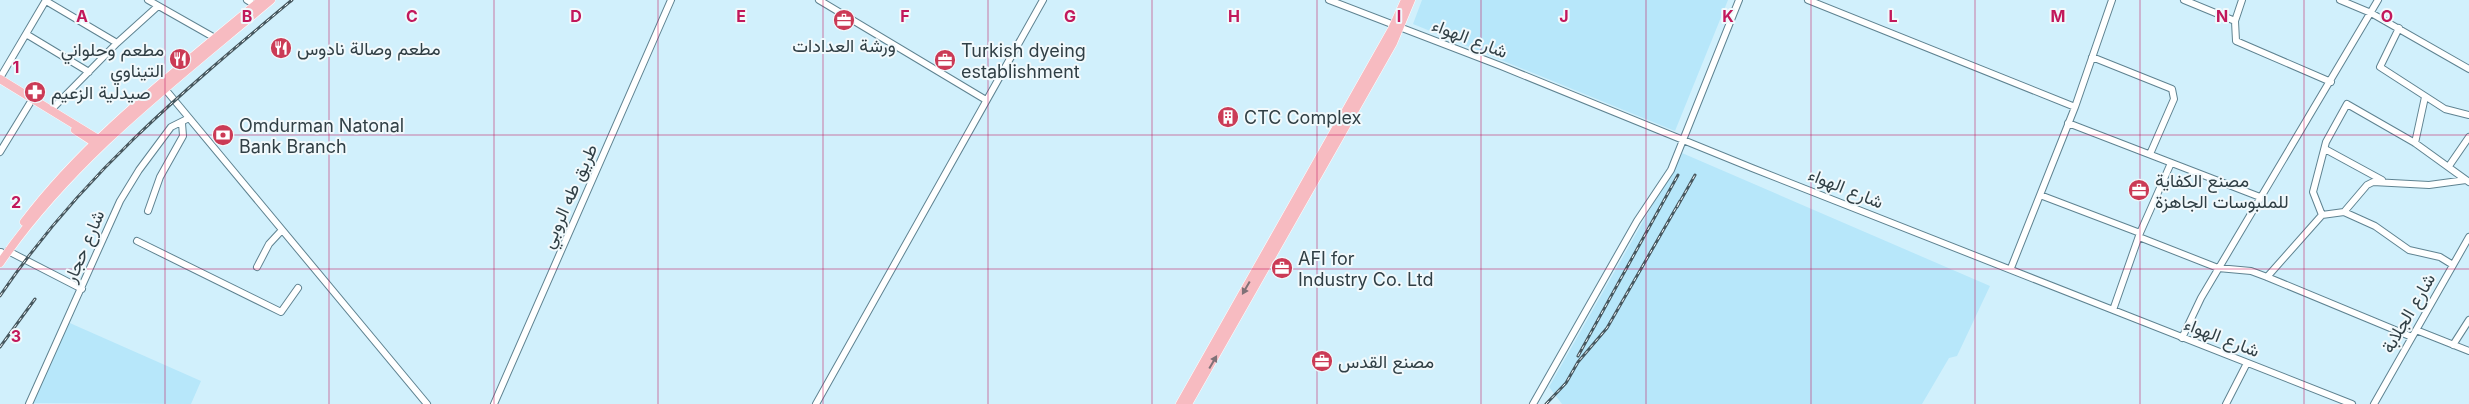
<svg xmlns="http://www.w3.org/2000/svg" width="2469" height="404" font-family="Inter,Vazirmatn,sans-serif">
	<rect width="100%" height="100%" fill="#d1f0fc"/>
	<path fill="#b7e7fa" d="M1422,0H1728L1675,131L1413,24Z
		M1682,153L1990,286L1957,356L1949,358L1922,404H1562L1549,387Z
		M63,320L201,381L191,404L29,403Z"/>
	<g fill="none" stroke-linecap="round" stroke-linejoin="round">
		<g stroke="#5f8391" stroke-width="8">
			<path id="minor" d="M148,0L215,38
				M247,0L255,5
				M819,0L986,100
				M1329,0L1501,66L1752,168L2352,404
				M1808,0L2075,107
				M2184,0L2235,21
				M2242,0L2235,21L2236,41L2331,82
				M2340,0L2371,13L2469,69
				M46,1L117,43
				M2399,28L2380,67L2445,109L2469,115
				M26,34L89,72
				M2092,57L2172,89L2174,99L2150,154
				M0,78L46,0
				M165,89L427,404
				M51,110L117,43L158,6
				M2068,123L2260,197
				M2415,143L2425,97
				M2325,149L2382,180
				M0,152L30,103
				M2449,166L2469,137
				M2040,195L2140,233
				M148,211L160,177L183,136L182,123
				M2344,212L2367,185L2373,182L2429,185L2466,180
				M2322,215L2313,192L2326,142L2347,104L2415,143L2469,182
				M2139,237L2218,268L2251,271L2267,277L2412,337
				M137,241L281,312L298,288
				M8,251L82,289
				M0,252H1
				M257,267L269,244L282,230
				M2011,268L2075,107L2112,0
				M2267,277L2322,215L2344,212L2375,226L2409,250L2440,257L2453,265
				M2113,310L2140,233L2171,163
				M2416,330L2469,351
				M2182,338L2201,298L2378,0
				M2453,345L2469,320
				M29,404L120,201L139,170L171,127L189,118
				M494,404L671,0
				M816,404L1043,0
				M1533,404L1637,221L1671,170L1739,0
				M2226,404L2247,363
				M2374,404L2469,237"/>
		</g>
		<g stroke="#fff" stroke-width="9">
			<path id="major" d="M0,79L103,142
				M75,130L98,145
				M24,222C88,137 179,69 261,0
				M0,263C72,158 175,81 271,0
				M1180,404L1392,29L1405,0
				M1188,404L1393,43L1411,0"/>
		</g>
		<use href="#minor" stroke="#fff" stroke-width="6"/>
		<use href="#major" stroke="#f7bbc1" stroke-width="8"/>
		<g stroke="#47585f" stroke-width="3">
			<path id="rail" d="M1677,207L1695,175
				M0,296C81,176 182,92 292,0
				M0,347L35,299
				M1578,356L1678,175
				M1546,404L1566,383L1578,362L1607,328L1680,201"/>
		</g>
		<use href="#rail" stroke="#f1f9fc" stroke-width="1" stroke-dasharray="4" stroke-linecap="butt"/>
	</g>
	<defs><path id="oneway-solid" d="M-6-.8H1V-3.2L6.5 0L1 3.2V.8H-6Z" transform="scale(1.25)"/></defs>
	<g fill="#807177">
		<use href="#oneway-solid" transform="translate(1246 288) rotate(120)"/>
		<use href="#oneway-solid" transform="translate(1213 362) rotate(-60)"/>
	</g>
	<path fill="none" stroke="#c2185b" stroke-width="1" stroke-opacity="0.55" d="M165,0V404M329,0V404M494,0V404M658,0V404M823,0V404M988,0V404M1152,0V404M1317,0V404M1481,0V404M1646,0V404M1811,0V404M1975,0V404M2140,0V404M2304,0V404M0,135H2469M0,269H2469"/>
	<defs>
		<g id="office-disc" transform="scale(1.125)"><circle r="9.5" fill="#cb3b56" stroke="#f1f9fc"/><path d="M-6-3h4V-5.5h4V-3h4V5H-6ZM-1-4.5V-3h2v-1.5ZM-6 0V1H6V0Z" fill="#fff"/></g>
		<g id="restaurant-disc" transform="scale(1.125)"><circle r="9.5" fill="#cb3b56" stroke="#f1f9fc"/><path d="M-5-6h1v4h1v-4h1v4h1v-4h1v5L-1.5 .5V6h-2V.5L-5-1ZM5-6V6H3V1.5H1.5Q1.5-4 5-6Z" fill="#fff"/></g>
		<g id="pharmacy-disc" transform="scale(1.125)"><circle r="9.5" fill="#cb3b56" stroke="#f1f9fc"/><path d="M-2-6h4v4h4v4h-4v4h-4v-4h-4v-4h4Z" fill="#fff"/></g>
		<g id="building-disc" transform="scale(1.125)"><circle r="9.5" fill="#cb3b56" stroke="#f1f9fc"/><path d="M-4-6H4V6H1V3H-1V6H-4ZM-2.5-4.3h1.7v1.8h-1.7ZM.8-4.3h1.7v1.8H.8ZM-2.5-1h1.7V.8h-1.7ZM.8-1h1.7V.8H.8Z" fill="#fff"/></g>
		<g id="bank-disc" transform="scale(1.125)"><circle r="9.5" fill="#cb3b56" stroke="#f1f9fc"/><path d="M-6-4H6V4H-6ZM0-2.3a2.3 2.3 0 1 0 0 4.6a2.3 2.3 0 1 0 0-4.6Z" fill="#fff"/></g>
	</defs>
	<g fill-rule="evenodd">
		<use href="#office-disc" x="844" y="20"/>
		<use href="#restaurant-disc" x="281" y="48"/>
		<use href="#restaurant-disc" x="180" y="59"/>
		<use href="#office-disc" x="945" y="60"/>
		<use href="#pharmacy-disc" x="35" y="92"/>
		<use href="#building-disc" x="1228" y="117"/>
		<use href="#bank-disc" x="223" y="135"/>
		<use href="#office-disc" x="2139" y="190"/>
		<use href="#office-disc" x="1282" y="268"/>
		<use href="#office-disc" x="1322" y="361"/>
	</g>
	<g text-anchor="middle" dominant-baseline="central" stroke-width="4" stroke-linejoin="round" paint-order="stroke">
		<g font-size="18" fill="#303f45" stroke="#f1f9fc">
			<text transform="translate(1470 38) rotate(21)">شارع الهواء</text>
			<text transform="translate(1846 188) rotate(22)">شارع الهواء</text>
			<text transform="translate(569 196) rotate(-66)">طريق طه الروبي</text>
			<text transform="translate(84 246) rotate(-67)">شارع حجار</text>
			<text transform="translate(2408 313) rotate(-60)">شارع الجلابة</text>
			<text transform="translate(2222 337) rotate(21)">شارع الهواء</text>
		</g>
		<g font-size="18" fill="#303f45" stroke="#f1f9fc" text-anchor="start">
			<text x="844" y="45" text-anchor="middle">ورشة العدادات</text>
			<text x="297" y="48">مطعم وصالة نادوس</text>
			<text x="164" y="49" text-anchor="end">مطعم وحلواني<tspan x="164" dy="21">التيناوي</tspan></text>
			<text x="961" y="50">Turkish dyeing<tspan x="961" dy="21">establishment</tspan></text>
			<text x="51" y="92">صيدلية الزعيم</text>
			<text x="1244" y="117">CTC Complex</text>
			<text x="239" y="125">Omdurman Natonal<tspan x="239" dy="21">Bank Branch</tspan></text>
			<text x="2155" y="180">مصنع الكفاية<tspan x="2155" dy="21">للملبوسات الجاهزة</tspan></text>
			<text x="1298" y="258">AFI for<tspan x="1298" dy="21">Industry Co. Ltd</tspan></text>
			<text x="1338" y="361">مصنع القدس</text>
		</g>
	</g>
	<g font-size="16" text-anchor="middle" font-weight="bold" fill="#c2185b" stroke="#f1f9fc" stroke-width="4" stroke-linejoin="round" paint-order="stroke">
		<text x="82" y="22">A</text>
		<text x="247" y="22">B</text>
		<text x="412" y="22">C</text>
		<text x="576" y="22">D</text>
		<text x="741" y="22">E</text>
		<text x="905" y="22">F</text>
		<text x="1070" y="22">G</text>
		<text x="1234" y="22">H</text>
		<text x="1399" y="22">I</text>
		<text x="1564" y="22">J</text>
		<text x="1728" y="22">K</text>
		<text x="1893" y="22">L</text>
		<text x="2058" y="22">M</text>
		<text x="2222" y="22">N</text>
		<text x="2387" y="22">O</text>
		<text x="16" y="73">1</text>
		<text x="16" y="208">2</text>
		<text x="16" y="342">3</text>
	</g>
</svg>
